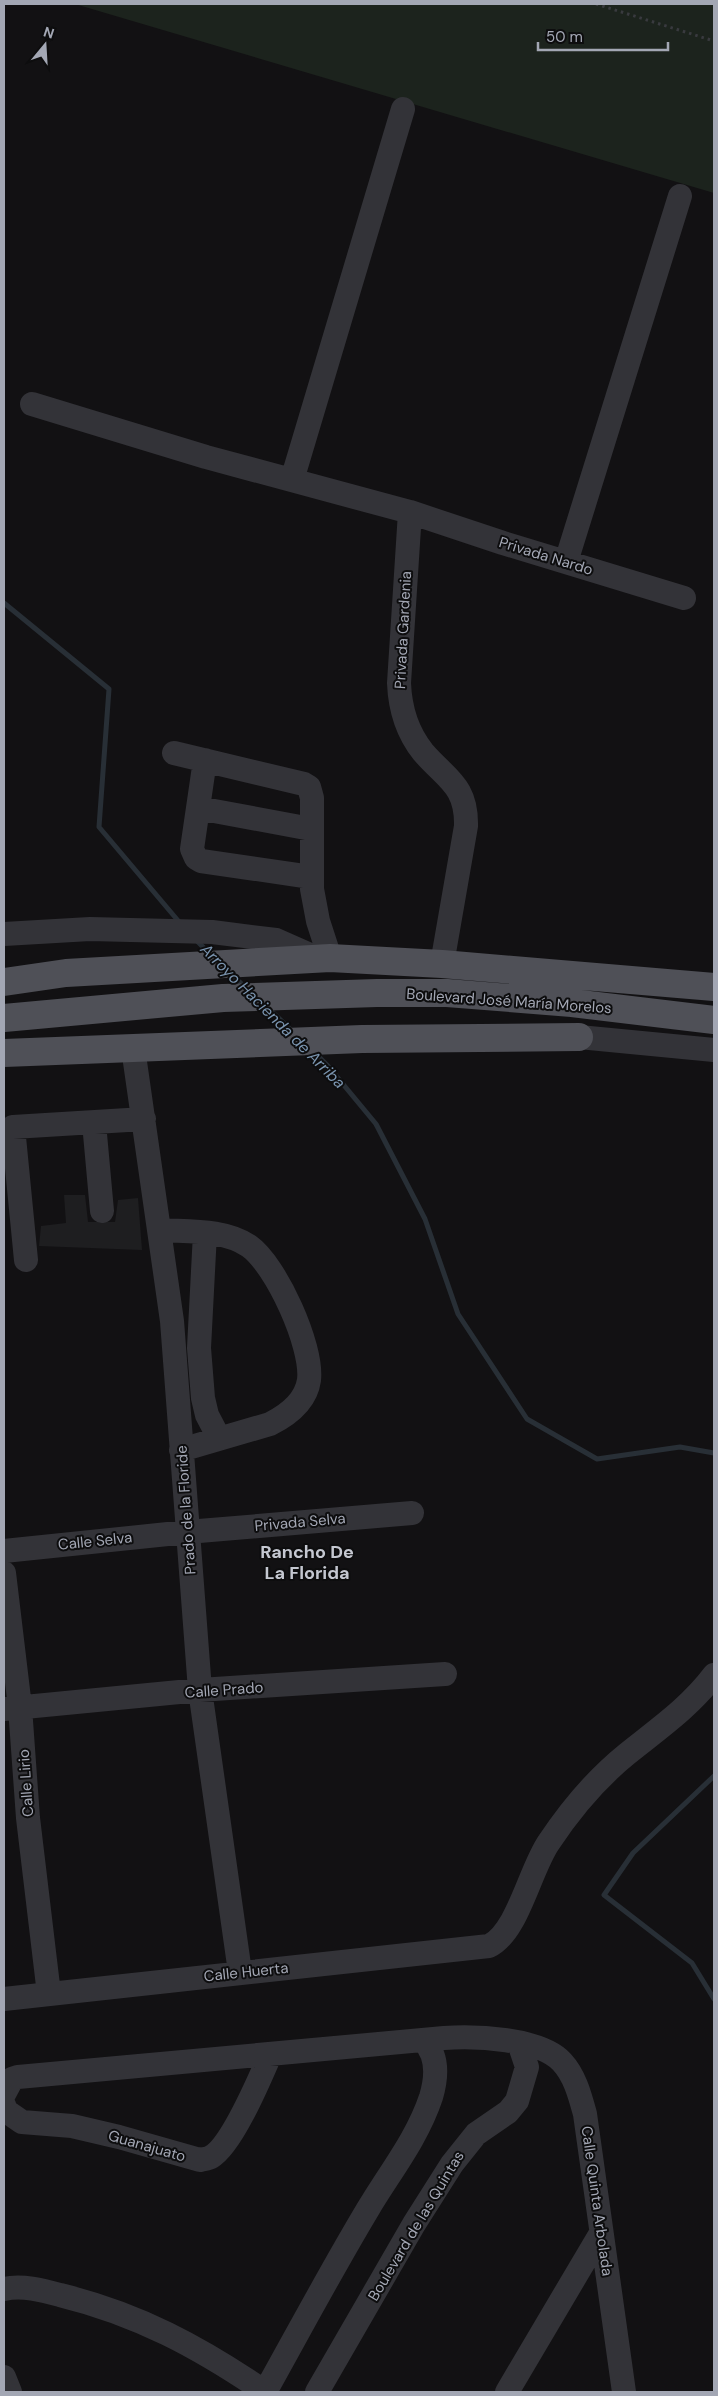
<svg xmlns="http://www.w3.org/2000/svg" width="718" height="2396" font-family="'DM Sans',sans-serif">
	<rect width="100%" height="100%" fill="#121113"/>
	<path fill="#1e1e20" d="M64,1195H85L88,1222H115L118,1200L138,1198L142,1250L39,1246L41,1226L66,1223Z"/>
	<path fill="#1c231d" d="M75,4H714V193Z"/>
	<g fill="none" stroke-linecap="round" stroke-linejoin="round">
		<path stroke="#282f36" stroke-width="5" d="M4,603L109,689L99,827L180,923
			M196,940L211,955
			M230,973L246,988
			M265,1005L293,1032
			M312,1050L328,1066L376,1124L425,1219L458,1314L527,1419L597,1459L680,1447L714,1453
			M714,1776L633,1853L604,1895L692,1963L714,1999"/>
		<path stroke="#393a3f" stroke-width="3" stroke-dasharray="2.5 4" stroke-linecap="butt" d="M596,4L714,41"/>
		<path stroke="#333338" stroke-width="24" d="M32,404L206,457L410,512L503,543L684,598
			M292,480L403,109
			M410,512L399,683C400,708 407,732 423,752C446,779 467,785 466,826L442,964
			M566,562L680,196
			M174,753L304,784L309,787L312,798V889L318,921L330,958
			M205,760L192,849L196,858L201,861L311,877
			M198,808L311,829
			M4,934L90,929L212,932L276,940L319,959
			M579,1037L714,1050
			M133,1048L172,1321L200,1690L240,1972
			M94,1123L102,1211
			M159,1230C188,1232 224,1229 249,1246C276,1265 313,1346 309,1380C306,1401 288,1415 270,1424L181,1450
			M205,1233L199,1348L203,1398L207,1415L219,1438
			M26,1260L13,1127L144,1119
			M4,1551L187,1532L412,1513
			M4,1573L20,1707L28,1818L49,1994
			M4,1709L200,1690L445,1674
			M4,1999L489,1946C518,1932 530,1869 549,1842C571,1809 596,1779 627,1754C658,1729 690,1707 714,1675
			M4,2094L12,2079L18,2077L444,2038C475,2036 540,2038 562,2062C575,2076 580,2096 585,2114L624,2392
			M4,2105L6,2111L22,2122L72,2126L119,2137L200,2160C203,2159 208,2159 211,2157C232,2145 260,2078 270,2055
			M4,2289C22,2285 42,2290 60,2295C138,2314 199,2347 265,2392
			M4,2377L10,2392
			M265,2392C299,2331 332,2269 368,2209C390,2172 417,2139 431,2097C437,2077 438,2055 423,2040
			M317,2392L414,2224L452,2164L476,2134L508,2112L517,2101L527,2067L519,2043
			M507,2392L601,2233"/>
		<path stroke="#4f5057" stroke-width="28" d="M4,982L66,973L330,958L442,964L714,987
			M4,1018L223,998L377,993H447L572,1003L714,1020
			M4,1053L362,1039L579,1037"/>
	</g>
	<g text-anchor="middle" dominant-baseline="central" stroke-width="4" stroke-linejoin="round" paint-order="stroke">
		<g font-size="15" fill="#a3a7b4" stroke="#0d0d0e">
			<text transform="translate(546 556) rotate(17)">Privada Nardo</text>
			<text transform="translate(403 630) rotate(-87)">Privada Gardenia</text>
			<text transform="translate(509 1001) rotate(4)">Boulevard José María Morelos</text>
			<text transform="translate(186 1510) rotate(-94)">Prado de la Floride</text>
			<text transform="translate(300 1522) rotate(-5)">Privada Selva</text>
			<text transform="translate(95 1541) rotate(-6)">Calle Selva</text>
			<text transform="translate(224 1690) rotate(-4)">Calle Prado</text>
			<text transform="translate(26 1783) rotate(-94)">Calle Lirio</text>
			<text transform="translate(246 1972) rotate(-6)">Calle Huerta</text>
			<text transform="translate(147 2146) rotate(16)">Guanajuato</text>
			<text transform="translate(597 2201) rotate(82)">Calle Quinta Arbolada</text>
			<text transform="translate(416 2226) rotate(-59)">Boulevard de las Quintas</text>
		</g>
		<g font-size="16" font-style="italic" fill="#7a94af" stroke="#0d0d0e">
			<text transform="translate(273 1016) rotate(45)">Arroyo Hacienda de Arriba</text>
		</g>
		<g font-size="18" font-weight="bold" fill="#c4c7d0" stroke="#0d0d0e">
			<text x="307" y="1552">Rancho De<tspan x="307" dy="21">La Florida</tspan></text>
		</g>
	</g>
	<rect width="718" height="2396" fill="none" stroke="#a3a7b4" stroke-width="10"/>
	<g transform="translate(45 45) rotate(18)" stroke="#0d0d0e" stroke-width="4" paint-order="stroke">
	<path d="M0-4L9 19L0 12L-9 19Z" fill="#a3a7b4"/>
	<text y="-8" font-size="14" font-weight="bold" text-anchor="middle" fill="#a3a7b4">N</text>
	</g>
	<path d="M538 42v8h130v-8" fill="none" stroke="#a3a7b4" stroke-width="2.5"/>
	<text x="546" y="42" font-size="15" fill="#a3a7b4" stroke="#0d0d0e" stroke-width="4" paint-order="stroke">50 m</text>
</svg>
